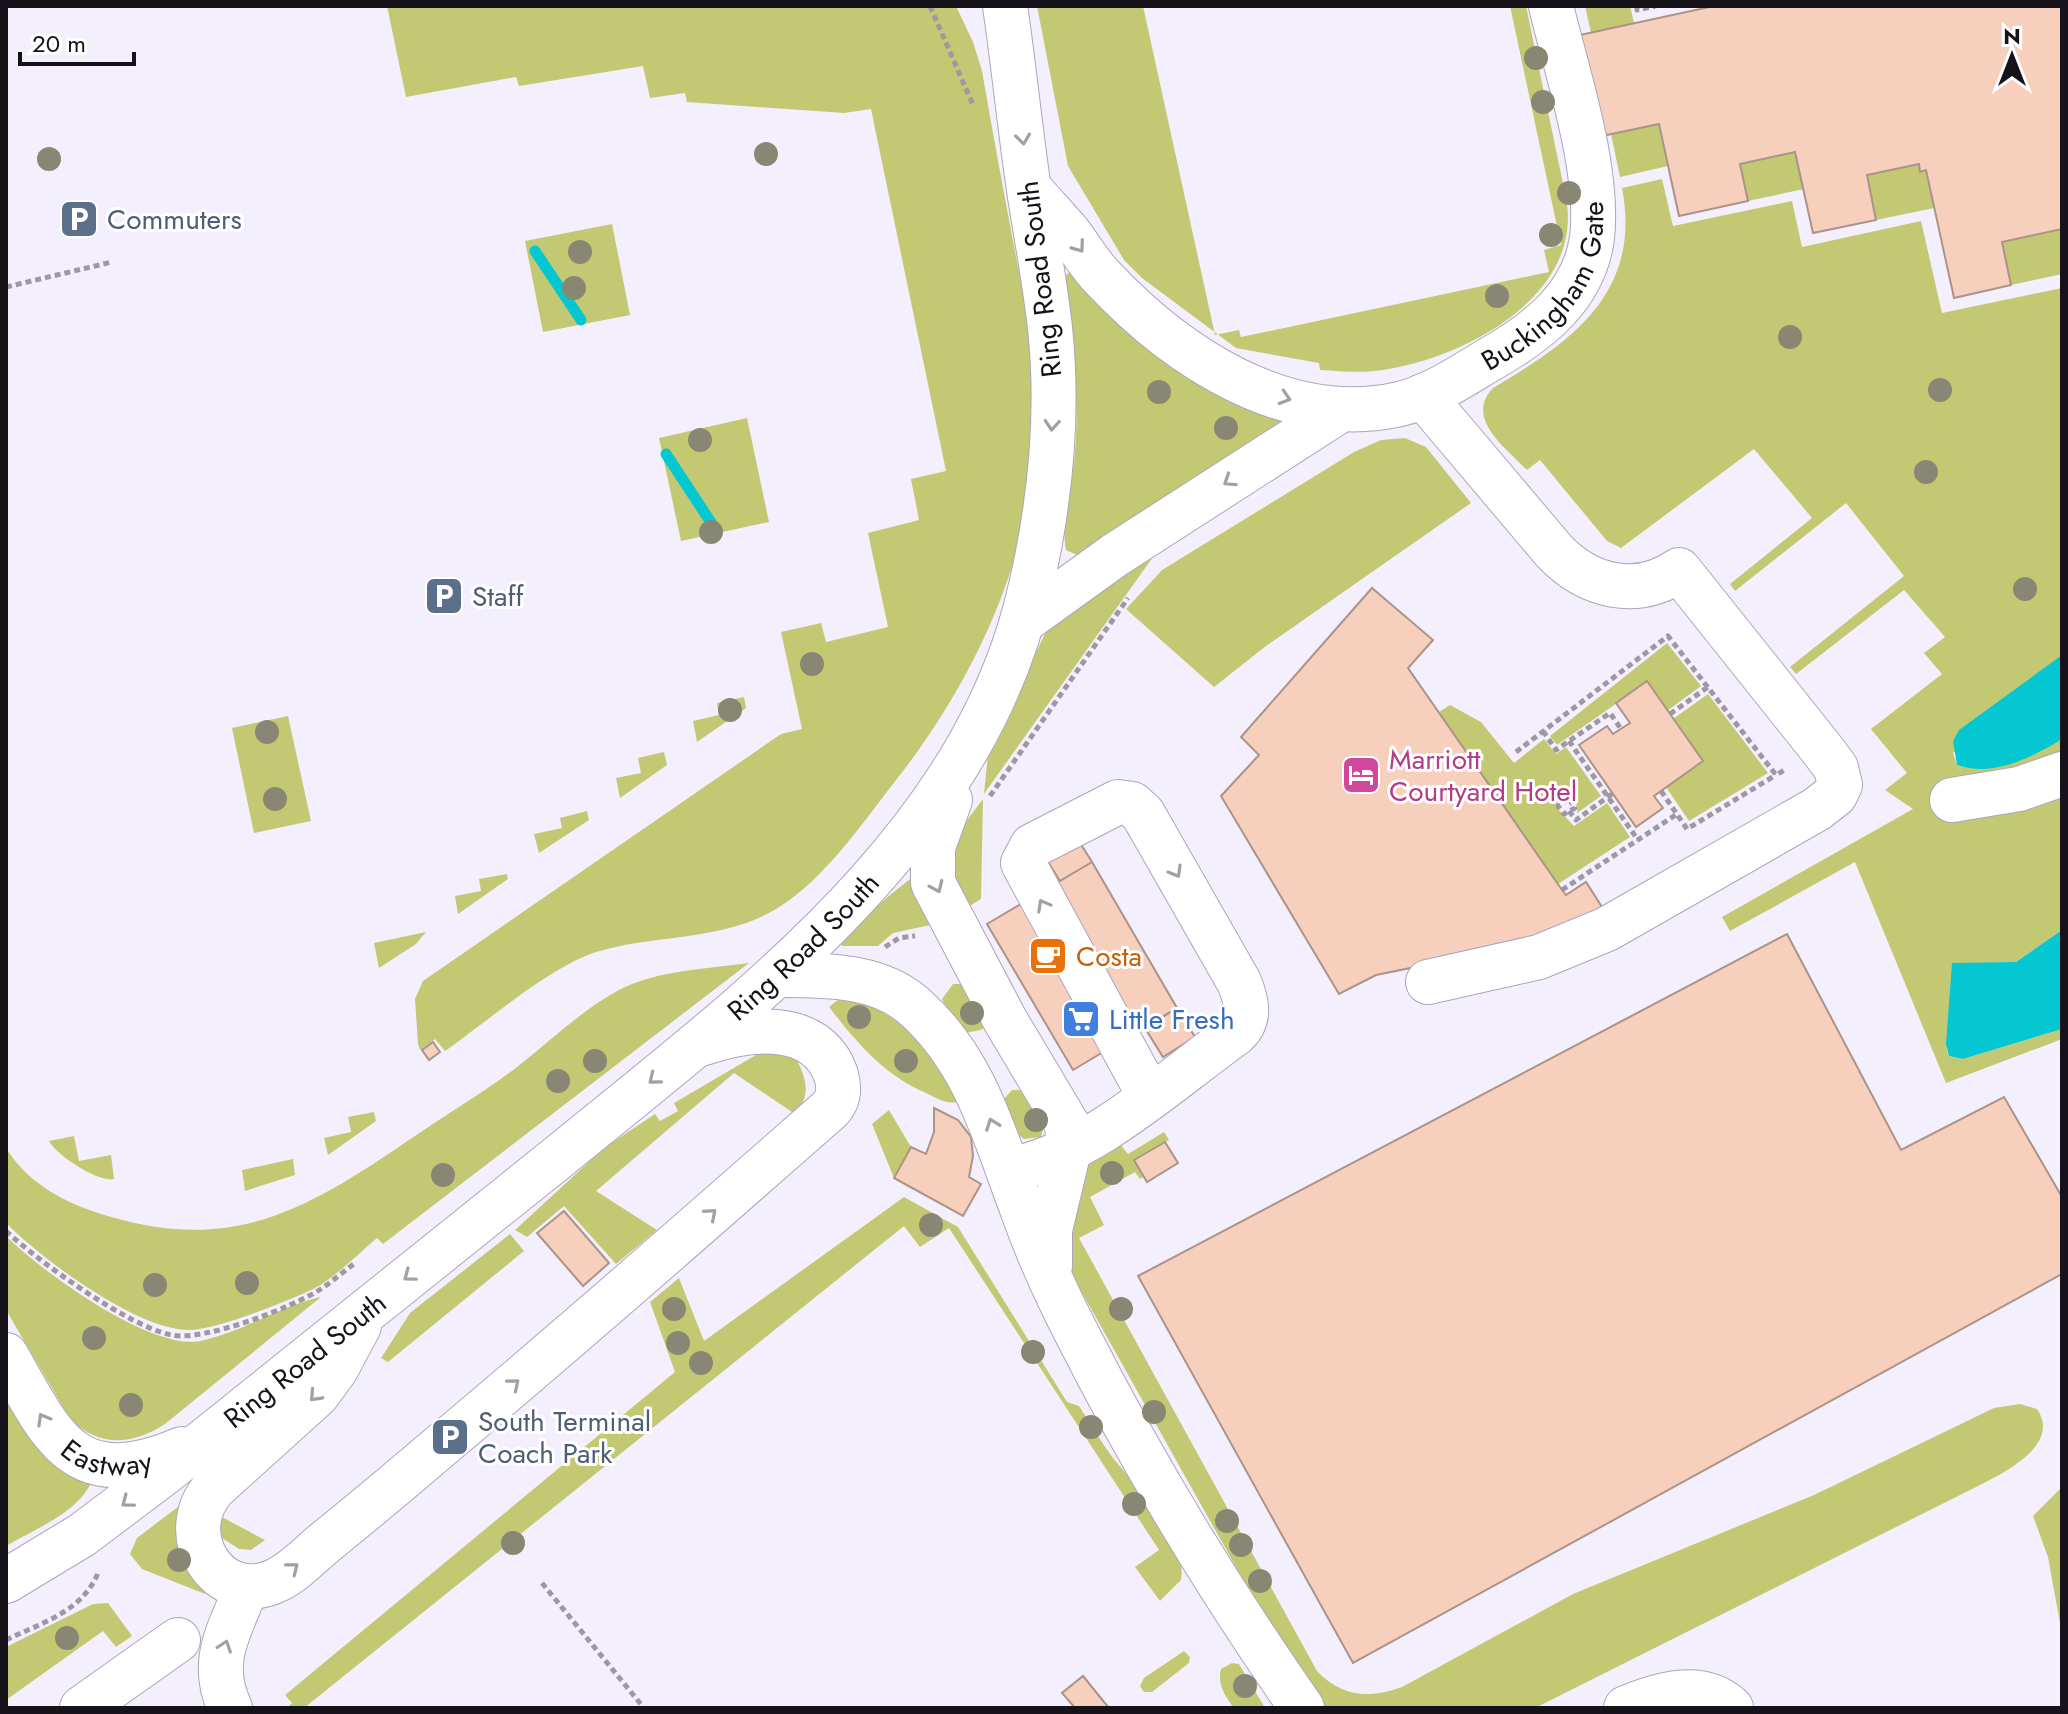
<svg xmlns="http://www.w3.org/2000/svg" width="2068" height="1714" font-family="Jost,sans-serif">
	<rect width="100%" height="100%" fill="#f4effd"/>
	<path fill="#c3c973" d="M387,6H956L973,42L982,71C993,135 1005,198 1017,262C1024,298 1034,335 1035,371C1036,405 1035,475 1028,507C1006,610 958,702 893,784C858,829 818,888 767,914C714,941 652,935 596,952C548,968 488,1021 445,1051L435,1039L420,1050L418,1044L415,999L423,981L781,734L802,729L781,632L821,623L826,642L888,627L868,533L919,520L911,479L946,471L871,109L844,113L687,102L685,93L650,98L643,66L519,86L516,77L406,97Z
		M1037,6H1143L1215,335L1239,330L1241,337L1549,272L1544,250L1561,245L1510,6H1526L1566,198C1585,298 1458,362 1374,371C1356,373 1338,371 1320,370L1319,363L1236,348L1142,278L1124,260L1068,166Z
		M1585,6H1630L1634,23L1591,33Z
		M1659,124L1668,166L1620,177L1611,134Z
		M1795,152L1804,189L1748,201L1740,164Z
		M1919,164L1920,171L1926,170L1934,208L1876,220L1867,175Z
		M1662,179L1673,226L1792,201L1802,247L1921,221L1942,313L2062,288V655L1953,753L1957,765C1989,777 2034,754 2062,739V930L2016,962L1953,964L1947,1050L1949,1056L1963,1059L2062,1029V1039L1946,1083L1855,862L1730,931L1722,917L1913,809L1885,790L1907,773L1871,729L1942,674L1924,653L1945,637L1904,590L1796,674L1790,667L1904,576L1846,503L1735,591L1730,584L1812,518L1754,449L1621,548L1607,541L1540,460L1527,470C1506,448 1464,418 1493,388C1573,341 1642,292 1622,188Z
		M612,224L630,315L543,332L525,241Z
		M2062,229V274L2011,285L2002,242Z
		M1071,271L1294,418L1077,555L1066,550C1060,518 1073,484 1075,451C1080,394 1071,334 1064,277Z
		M747,418L769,522L681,541L659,438Z
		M1405,438L1426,447L1471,503L1266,646L1214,687L1126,609L1162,570L1354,452L1381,440Z
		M1158,550L991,784L984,794L988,754L1050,623Z
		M1667,643L1701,686L1667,711L1647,682L1557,745L1550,736Z
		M1708,694L1768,773L1689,821L1666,787L1703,762L1673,719Z
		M744,697L746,708L697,742L693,721L719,715L717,703Z
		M1450,705L1481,722L1514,763L1544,739L1556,754L1566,747L1601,796L1577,813L1578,807L1569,795L1555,806L1574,826L1607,803L1630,837L1558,884L1439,712Z
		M288,716L311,821L254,833L232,728Z
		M664,752L667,765L620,798L616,778L641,773L638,758Z
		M983,799L981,899L961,911L944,872L964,824Z
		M587,811L589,820L539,853L534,834L562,828L560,818Z
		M507,874L508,879L458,914L455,896L481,891L479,879Z
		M914,877L940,923L893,933L878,946H842L840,941C846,933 907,879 914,877Z
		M426,932L416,944L379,968L374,943Z
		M749,963L383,1244L377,1238C358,1254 337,1276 315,1288C291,1300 214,1331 188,1330C136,1329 43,1260 6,1223V1148C31,1188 72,1206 115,1218C239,1253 313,1205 412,1138C447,1114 483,1093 517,1067C550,1041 582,1010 619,990C658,970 706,969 749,963Z
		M953,984H966L986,1025L981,1030L965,1033L952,1021L942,999Z
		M848,992C910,1025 921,1039 957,1098L956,1102C945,1104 936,1098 926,1093C884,1075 857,1043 829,1007Z
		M768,1048L797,1060C807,1081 811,1095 795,1114L734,1073L596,1191L657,1230L616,1264L564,1206L527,1237L515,1230L604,1148L655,1114L660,1121L678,1111L674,1103Z
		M1012,1090H1025L1045,1122L1041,1137L1024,1139L1015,1132L1002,1101Z
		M889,1110L911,1147L894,1178L872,1124Z
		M374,1112L376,1121L328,1155L324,1138L351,1132L348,1117Z
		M1164,1132L1169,1140L1134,1160L1144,1176L1140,1179L1135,1172L1090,1197L1104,1225L1079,1238L1317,1671C1342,1697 1369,1699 1402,1687L1573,1594L1814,1495L1994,1408L2020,1404L2037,1409C2063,1447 1997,1476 1972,1489L1535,1708H1319L1305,1690L1071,1273L1066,1251L1087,1165L1119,1143L1128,1154Z
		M74,1136L79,1161L111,1155L114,1179C99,1183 56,1155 49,1141Z
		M293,1159L295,1175L245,1191L242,1170Z
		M904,1197L958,1227L1067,1402L1079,1406C1090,1423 1101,1442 1113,1458C1136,1486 1188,1543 1181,1580L1160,1601L1135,1567L1159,1550L949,1228L920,1247L904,1226L304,1708H287L292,1703L285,1695L675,1372L650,1302L679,1278L704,1341Z
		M510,1234L524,1251L388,1362L381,1358L410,1313Z
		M6,1236C41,1271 151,1351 200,1341C243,1332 279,1306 321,1297L165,1424C132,1445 100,1448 70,1419L6,1310Z
		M6,1387L90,1485C75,1514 33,1530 6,1546Z
		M2062,1487V1634L2048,1557L2033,1516Z
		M187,1500L183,1543L205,1594L142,1569L130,1554L137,1538Z
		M218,1515L265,1540L251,1550L239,1549L222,1538Z
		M108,1603L132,1636L116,1647L103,1631L6,1700V1647L93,1604Z
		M1184,1651L1190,1657L1189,1663L1152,1692H1144L1140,1686L1144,1678Z
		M1232,1663L1239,1664L1265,1708H1234C1225,1696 1217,1684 1221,1669Z"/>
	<path fill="#04c7d2" d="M2062,655V739C2033,757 1992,778 1957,765L1953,741L1959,730Z
		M2062,930V1029L1963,1059L1949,1056L1946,1044L1952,963L2016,962Z"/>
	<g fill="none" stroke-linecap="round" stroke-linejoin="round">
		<path stroke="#04c7d2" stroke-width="11" d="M535,251L581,320
			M666,454L714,527"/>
	</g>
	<path fill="#f7cfbd" stroke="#ac9388" stroke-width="2" d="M1714,6H2062V229L2002,242L2011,285L1954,298L1926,170L1920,172L1919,164L1867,175L1876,220L1813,233L1795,152L1740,164L1748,201L1679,216L1659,124L1602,136L1580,35Z
		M1372,588L1433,640L1408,668L1562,890L1566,895L1586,882L1602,907L1560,938L1376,975L1339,994L1221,796L1259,755L1241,737Z
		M1647,681L1703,761L1654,796L1663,808L1636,827L1579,745L1607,726L1613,734L1630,723L1616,703Z
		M1075,835L1092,862L1060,881L1043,854Z
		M1092,862L1177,1008L1073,1070L987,924Z
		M1787,934L1901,1150L2004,1097L2062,1197V1274L1353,1663L1138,1276Z
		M1177,1008L1195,1037L1163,1057L1145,1028Z
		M433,1042L440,1052L429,1060L422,1050Z
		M934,1108L958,1120L971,1137L973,1156L969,1177L981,1184L963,1216L894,1178L911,1147L926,1154L934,1132Z
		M1165,1142L1178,1163L1147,1182L1134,1160Z
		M564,1211L609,1263L583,1286L537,1233Z
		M1083,1676L1109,1708H1075L1062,1693Z"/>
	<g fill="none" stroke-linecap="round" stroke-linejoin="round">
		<g stroke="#aca5bb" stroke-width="46">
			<g id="minor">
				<path id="s1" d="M1029,188C1042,203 1056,218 1069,233C1080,247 1089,264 1102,277C1176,356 1286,430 1400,404C1433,396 1463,375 1492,358C1539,331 1584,296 1592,238C1600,170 1567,73 1551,6"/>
				<path d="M1423,396L1554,551C1588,587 1637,599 1679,570L1821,748L1836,768L1840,785L1835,795L1817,809L1607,929L1539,957L1428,982"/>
				<path d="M1022,622L1115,555L1342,409"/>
				<path d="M950,800L933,847V883L1005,1020L1067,1124L1069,1150L1050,1230V1266"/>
				<path d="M1952,800L2019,789L2062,774"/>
				<path d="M778,975C824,975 880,974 916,1008C977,1063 996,1141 1024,1214C1038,1253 1056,1293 1075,1330C1141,1461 1218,1588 1302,1708"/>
				<path d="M1008,1170C1089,1156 1169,1081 1236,1033C1252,1018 1246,999 1239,982L1143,814L1132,804L1118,802L1032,846L1023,863L1149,1095"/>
				<path d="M359,1326L336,1369L317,1395L214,1488C173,1534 218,1607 275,1581C293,1573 308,1557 323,1544C359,1515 395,1485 430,1455C565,1342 697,1226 829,1110C839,1100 840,1089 836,1075C817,1019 748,1028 704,1043"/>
				<path id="s2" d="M6,1355C53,1437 73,1495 182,1449"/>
				<path id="s3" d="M6,1581L82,1535L163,1474C295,1367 429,1262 561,1155C748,1002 976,837 1031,586C1050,503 1059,413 1050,328C1045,282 1036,236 1029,190C1020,129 1014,67 1005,6"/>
				<path d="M82,1708L178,1640"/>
				<path d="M230,1708C208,1661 230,1630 247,1586"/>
				<path d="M1626,1708C1659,1694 1701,1681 1731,1708"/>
			</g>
		</g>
		<path stroke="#9d98a4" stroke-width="5" stroke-dasharray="6 4" stroke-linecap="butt" d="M930,6L973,105
			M1637,6V10L1656,6
			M6,287L112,262
			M1670,714L1708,687
			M1543,731L1556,750L1610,713L1621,729
			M1569,741L1638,840
			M1516,752L1668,636L1776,775L1786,769
			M1661,791L1687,829L1776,775
			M990,796L1128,598
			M1569,799L1575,808L1564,814L1558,806Z
			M1569,811L1576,820L1612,794
			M1562,890L1677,814
			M885,947L899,938L915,936
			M6,1231C39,1262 128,1326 171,1335C204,1342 293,1307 321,1289C333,1281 344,1271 355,1263
			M542,1583L644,1708
			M6,1640C41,1623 82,1612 98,1573"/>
		<use href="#minor" stroke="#fff" stroke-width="44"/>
	</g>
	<g fill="#888774">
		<circle cx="1536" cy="58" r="12"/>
		<circle cx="1543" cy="102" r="12"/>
		<circle cx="766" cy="154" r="12"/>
		<circle cx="49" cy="159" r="12"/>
		<circle cx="1569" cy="193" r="12"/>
		<circle cx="1551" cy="235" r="12"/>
		<circle cx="580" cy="252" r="12"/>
		<circle cx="574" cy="288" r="12"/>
		<circle cx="1497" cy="296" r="12"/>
		<circle cx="1790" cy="337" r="12"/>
		<circle cx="1940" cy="390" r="12"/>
		<circle cx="1159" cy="392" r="12"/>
		<circle cx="1226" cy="428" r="12"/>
		<circle cx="700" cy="440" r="12"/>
		<circle cx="1926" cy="472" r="12"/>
		<circle cx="711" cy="532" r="12"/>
		<circle cx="2025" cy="589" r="12"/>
		<circle cx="812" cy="664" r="12"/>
		<circle cx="730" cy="710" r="12"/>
		<circle cx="267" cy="732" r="12"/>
		<circle cx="275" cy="799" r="12"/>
		<circle cx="972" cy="1013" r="12"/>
		<circle cx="859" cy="1017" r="12"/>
		<circle cx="595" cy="1061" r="12"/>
		<circle cx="906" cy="1061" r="12"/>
		<circle cx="558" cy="1081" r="12"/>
		<circle cx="1036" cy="1120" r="12"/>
		<circle cx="1112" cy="1173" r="12"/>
		<circle cx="443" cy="1175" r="12"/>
		<circle cx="931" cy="1225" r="12"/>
		<circle cx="247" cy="1283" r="12"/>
		<circle cx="155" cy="1285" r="12"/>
		<circle cx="674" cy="1309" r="12"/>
		<circle cx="1121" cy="1309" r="12"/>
		<circle cx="94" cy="1338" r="12"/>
		<circle cx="678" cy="1343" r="12"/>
		<circle cx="1033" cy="1352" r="12"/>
		<circle cx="701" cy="1363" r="12"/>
		<circle cx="131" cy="1405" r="12"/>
		<circle cx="1154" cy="1412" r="12"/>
		<circle cx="1091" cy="1427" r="12"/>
		<circle cx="1134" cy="1504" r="12"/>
		<circle cx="1227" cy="1521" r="12"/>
		<circle cx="513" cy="1543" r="12"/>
		<circle cx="1241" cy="1545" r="12"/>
		<circle cx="179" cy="1560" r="12"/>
		<circle cx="1260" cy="1581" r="12"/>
		<circle cx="67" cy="1638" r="12"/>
		<circle cx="1245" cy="1686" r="12"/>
	</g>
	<defs><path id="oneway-chevron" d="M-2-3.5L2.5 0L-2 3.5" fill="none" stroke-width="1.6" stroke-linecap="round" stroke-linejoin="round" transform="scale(2)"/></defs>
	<g stroke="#a1a0a3">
		<use href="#oneway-chevron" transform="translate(1023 139) rotate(83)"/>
		<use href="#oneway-chevron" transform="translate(1079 247) rotate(54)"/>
		<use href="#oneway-chevron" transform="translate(1285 398) rotate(17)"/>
		<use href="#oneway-chevron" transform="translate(1052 425) rotate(94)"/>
		<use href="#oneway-chevron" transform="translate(1229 481) rotate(147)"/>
		<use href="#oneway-chevron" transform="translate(1176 872) rotate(60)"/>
		<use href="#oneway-chevron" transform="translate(937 887) rotate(66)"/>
		<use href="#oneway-chevron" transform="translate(1043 905) rotate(-119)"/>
		<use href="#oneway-chevron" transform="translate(654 1079) rotate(141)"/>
		<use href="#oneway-chevron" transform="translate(992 1124) rotate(-110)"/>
		<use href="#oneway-chevron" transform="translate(711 1214) rotate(-41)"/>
		<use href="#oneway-chevron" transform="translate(409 1276) rotate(143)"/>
		<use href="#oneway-chevron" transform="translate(514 1384) rotate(-40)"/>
		<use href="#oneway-chevron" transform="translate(315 1396) rotate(133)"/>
		<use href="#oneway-chevron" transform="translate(43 1419) rotate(-120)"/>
		<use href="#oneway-chevron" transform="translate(127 1502) rotate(143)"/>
		<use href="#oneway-chevron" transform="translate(293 1568) rotate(-38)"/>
		<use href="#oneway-chevron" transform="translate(225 1646) rotate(-71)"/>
	</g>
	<defs>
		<g id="parking-square" transform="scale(2)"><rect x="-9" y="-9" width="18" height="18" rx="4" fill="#5c6f8a" stroke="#fff"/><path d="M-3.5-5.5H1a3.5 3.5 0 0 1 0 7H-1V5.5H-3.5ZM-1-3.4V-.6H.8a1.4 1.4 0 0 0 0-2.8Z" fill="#fff"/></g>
		<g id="hotel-square" transform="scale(2)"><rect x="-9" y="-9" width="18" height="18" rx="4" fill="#d1479c" stroke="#fff"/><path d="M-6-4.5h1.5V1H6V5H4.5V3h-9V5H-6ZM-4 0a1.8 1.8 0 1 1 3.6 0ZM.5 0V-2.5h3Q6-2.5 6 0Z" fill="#fff"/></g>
		<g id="cafe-square" transform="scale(2)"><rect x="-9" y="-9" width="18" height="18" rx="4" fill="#e8710a" stroke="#fff"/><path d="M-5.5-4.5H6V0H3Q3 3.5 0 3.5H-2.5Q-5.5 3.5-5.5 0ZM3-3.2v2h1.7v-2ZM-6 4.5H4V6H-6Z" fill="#fff"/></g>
		<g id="supermarket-square" transform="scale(2)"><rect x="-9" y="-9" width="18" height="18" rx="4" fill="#3f7fe0" stroke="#fff"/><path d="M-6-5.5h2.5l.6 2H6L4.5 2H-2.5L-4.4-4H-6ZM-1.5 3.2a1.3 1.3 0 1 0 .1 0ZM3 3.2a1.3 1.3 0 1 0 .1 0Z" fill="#fff"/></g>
	</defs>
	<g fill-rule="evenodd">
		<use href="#parking-square" x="79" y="219"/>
		<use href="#parking-square" x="444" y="596"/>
		<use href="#hotel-square" x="1361" y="775"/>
		<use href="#cafe-square" x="1048" y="956"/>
		<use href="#supermarket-square" x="1081" y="1019"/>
		<use href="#parking-square" x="450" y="1437"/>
	</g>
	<g text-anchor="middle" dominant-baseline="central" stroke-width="6" stroke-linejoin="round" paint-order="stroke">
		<g font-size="28" fill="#4e5e75" stroke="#fff" text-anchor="start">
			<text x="107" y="219">Commuters</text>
			<text x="472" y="596">Staff</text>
			<text x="478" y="1421">South Terminal<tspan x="478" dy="32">Coach Park</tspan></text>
		</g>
		<g font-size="28" fill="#15121a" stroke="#fff">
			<text transform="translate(1040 279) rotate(-97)">Ring Road South</text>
			<text stroke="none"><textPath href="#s1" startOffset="652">Buckingham Gate</textPath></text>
			<text stroke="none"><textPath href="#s3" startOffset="1020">Ring Road South</textPath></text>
			<text stroke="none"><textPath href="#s3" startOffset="372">Ring Road South</textPath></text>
			<text stroke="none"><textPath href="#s2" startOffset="154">Eastway</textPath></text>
		</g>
		<g font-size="28" fill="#b23c85" stroke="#fff" text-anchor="start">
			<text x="1389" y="759">Marriott<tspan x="1389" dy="32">Courtyard Hotel</tspan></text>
		</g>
		<g font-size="28" fill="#c56008" stroke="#fff" text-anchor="start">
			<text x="1076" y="956">Costa</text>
		</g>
		<g font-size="28" fill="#366cbe" stroke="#fff" text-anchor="start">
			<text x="1109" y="1019">Little Fresh</text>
		</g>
	</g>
	<rect width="2068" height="1714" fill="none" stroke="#15121a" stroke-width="16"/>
	<g transform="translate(2012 56)" stroke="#ffffff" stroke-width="6" paint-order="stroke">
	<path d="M0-6L14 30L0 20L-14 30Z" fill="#15121a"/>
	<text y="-12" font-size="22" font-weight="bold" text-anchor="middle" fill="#15121a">N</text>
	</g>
	<path d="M20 52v12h114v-12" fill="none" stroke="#15121a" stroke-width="4"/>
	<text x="32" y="52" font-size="24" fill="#15121a" stroke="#ffffff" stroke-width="6" paint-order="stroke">20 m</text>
</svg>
